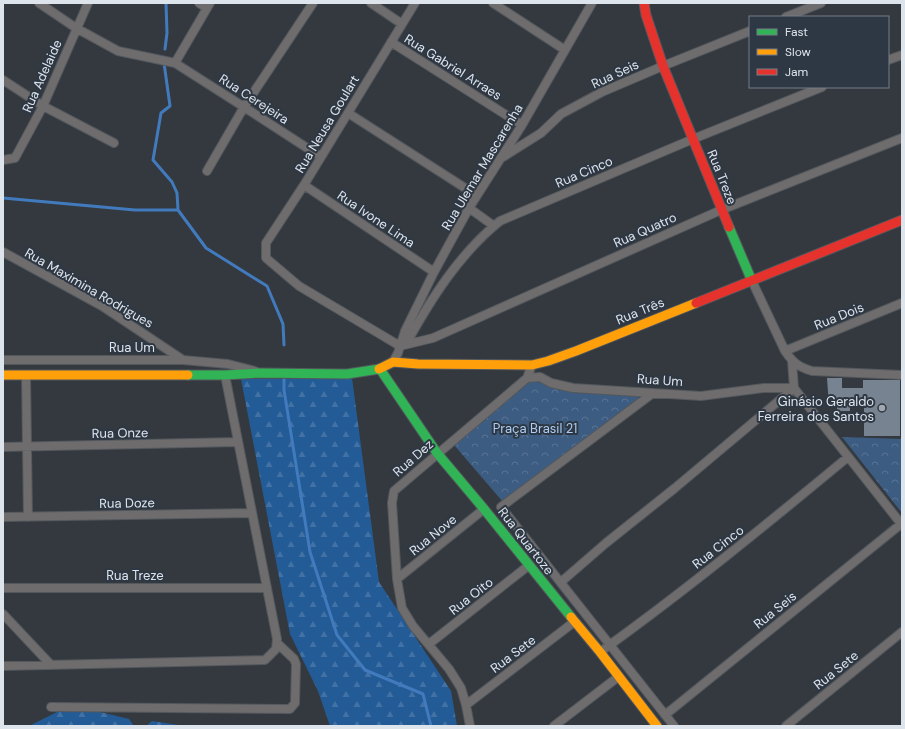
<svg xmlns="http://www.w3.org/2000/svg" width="905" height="729" font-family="'DM Sans',sans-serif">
	<defs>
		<pattern id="forest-firs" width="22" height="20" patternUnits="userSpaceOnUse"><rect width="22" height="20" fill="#235b96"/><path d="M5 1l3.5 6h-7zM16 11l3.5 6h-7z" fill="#4272a5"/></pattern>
		<pattern id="park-crowns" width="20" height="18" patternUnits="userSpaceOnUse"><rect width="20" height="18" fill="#3d5c82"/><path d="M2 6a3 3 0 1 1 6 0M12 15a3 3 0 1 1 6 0" fill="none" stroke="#597394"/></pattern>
	</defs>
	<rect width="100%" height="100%" fill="#33393f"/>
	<path fill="url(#forest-firs)" d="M352,378L379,582L451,691L457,726H330L318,691L290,634L241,379Z
		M71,705L129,719L134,726H29Z
		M152,721L185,726H146Z"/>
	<path fill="url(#park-crowns)" d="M532,380L563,390L644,394L503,502L454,445Z
		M842,437L902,439V513Z"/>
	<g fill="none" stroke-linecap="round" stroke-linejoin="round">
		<path stroke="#427bbd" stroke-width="3" d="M165,49L167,33L166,3
			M164,63L170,106L161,113L153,160L172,182L177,193L178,210
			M3,198L135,210H178
			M178,210L206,248L267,286L283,324L284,345
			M284,376V390L310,552L337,635L365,670L423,694L431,726"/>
	</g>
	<path fill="#778391" d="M827,378H842V388H863V380H900V436H864V406H850V411H837V406H829Z"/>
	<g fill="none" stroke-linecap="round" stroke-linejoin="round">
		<g stroke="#53585d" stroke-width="10">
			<path id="street" d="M39,3L76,28L118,51L175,63L244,107L321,157
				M199,3L207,8
				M371,3L402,24
				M493,3L565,50
				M786,17L821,3
				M391,42L522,125
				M888,60L902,55
				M175,63L210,3
				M3,80L43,106L114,143
				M348,113L476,195
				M503,157L541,133L561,114L602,92L663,66L750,31
				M3,160L15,158L43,106L88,3
				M207,171L244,107L313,3
				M304,185L434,272
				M469,208L494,226
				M3,252L102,306L183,360
				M752,281L785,351C793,363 799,367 812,371L902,375
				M406,344C431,299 459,254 500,221L693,139L822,87
				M400,346L433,338L721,210L902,138
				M400,346L299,286L266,258V243L304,185L415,3
				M785,351L902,303
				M3,360H183L228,364L255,371
				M792,361L794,388L902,525
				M393,362L398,353L405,331L434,272L469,208L522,125L592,3
				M26,375L28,517
				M527,378L540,377L551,383L573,388L701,396L764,388H794
				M653,393L501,507L674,726
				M3,447L238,442
				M3,517L252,513
				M397,579L484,509
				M561,582L606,543L675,488L794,388
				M3,588H267
				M3,614L51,665
				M429,644L528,566
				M600,652C685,591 767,524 848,457
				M3,666L265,660L276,649L277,639L225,375
				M466,705L574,622
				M51,707L290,709L295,703L296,664L294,659L277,643
				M665,715L901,524
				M470,726L466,705L461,688L449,669L413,626L402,608L397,579L392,503L394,491L527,378L532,365
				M554,726L618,677
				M786,726L902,632"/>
		</g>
		<g stroke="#53585d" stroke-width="11">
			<path id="fast" d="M729,227L752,281
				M380,369L437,453L484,509L571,617
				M188,375H225L259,373L347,374L379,369"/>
		</g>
		<g stroke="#53585d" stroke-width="11">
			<path id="slow" d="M379,369L393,362L418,364L532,365L548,361L576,351L696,303
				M3,375H188
				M571,617L600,652L657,726"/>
		</g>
		<g stroke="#53585d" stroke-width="11">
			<path id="jam" d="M644,3L646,15L663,66L729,227
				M696,303L902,220"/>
		</g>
		<use href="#street" stroke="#6e6c6d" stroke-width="8"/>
		<use href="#fast" stroke="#30b455" stroke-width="9"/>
		<use href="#slow" stroke="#ff9f0a" stroke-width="9"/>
		<use href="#jam" stroke="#e5322d" stroke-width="9"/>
	</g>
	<circle fill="#a2a8af" stroke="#2e3844" stroke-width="1.5" cx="882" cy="408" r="4"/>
	<g text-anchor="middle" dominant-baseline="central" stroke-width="4" stroke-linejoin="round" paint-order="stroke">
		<g font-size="13" fill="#dee4ec" stroke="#2e3844">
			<text transform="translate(453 67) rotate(32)">Rua Gabriel Arraes</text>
			<text transform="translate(615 74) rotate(-25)">Rua Seis</text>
			<text transform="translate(42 76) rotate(-66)">Rua Adelaide</text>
			<text transform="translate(254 99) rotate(33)">Rua Cerejeira</text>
			<text transform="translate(327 124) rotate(-59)">Rua Neusa Goulart</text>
			<text transform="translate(482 167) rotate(-59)">Rua Ulemar Mascarenha</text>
			<text transform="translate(584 172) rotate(-23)">Rua Cinco</text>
			<text transform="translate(722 177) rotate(68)">Rua Treze</text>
			<text transform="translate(376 219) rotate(34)">Rua Ivone Lima</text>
			<text transform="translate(645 230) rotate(-24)">Rua Quatro</text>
			<text transform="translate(89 288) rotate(30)">Rua Maximina Rodrigues</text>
			<text transform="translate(640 311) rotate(-22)">Rua Três</text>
			<text transform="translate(839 316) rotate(-22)">Rua Dois</text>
			<text x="132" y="347">Rua Um</text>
			<text transform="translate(660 380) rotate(4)">Rua Um</text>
			<text transform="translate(120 433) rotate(-1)">Rua Onze</text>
			<text transform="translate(413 458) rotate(-41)">Rua Dez</text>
			<text transform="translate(127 503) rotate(-1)">Rua Doze</text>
			<text transform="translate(433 535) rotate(-39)">Rua Nove</text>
			<text transform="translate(526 541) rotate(52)">Rua Quartoze</text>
			<text transform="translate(718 547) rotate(-38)">Rua Cinco</text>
			<text x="135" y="575">Rua Treze</text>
			<text transform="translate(471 596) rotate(-38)">Rua Oito</text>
			<text transform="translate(775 610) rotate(-39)">Rua Seis</text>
			<text transform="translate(513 654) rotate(-37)">Rua Sete</text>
			<text transform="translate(836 670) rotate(-39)">Rua Sete</text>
		</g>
		<g font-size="13" fill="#dee4ec" stroke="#2e3844" text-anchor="end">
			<text x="874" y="401">Ginásio Geraldo<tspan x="874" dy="15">Ferreira dos Santos</tspan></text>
		</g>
		<g font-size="13" fill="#acccf1" stroke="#2e3844">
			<text x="535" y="428">Praça Brasil 21</text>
		</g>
	</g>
	<rect width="905" height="729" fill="none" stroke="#dee4ec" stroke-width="8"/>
	<rect x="749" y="16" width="140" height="72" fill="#2e3844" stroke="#747d87"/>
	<rect x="757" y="29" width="20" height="6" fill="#30b455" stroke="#747d87"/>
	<text x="785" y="36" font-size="12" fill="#dee4ec">Fast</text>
	<rect x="757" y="49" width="20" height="6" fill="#ff9f0a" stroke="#747d87"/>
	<text x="785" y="56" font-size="12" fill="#dee4ec">Slow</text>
	<rect x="757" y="69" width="20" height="6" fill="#e5322d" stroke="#747d87"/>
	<text x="785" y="76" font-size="12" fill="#dee4ec">Jam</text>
</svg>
